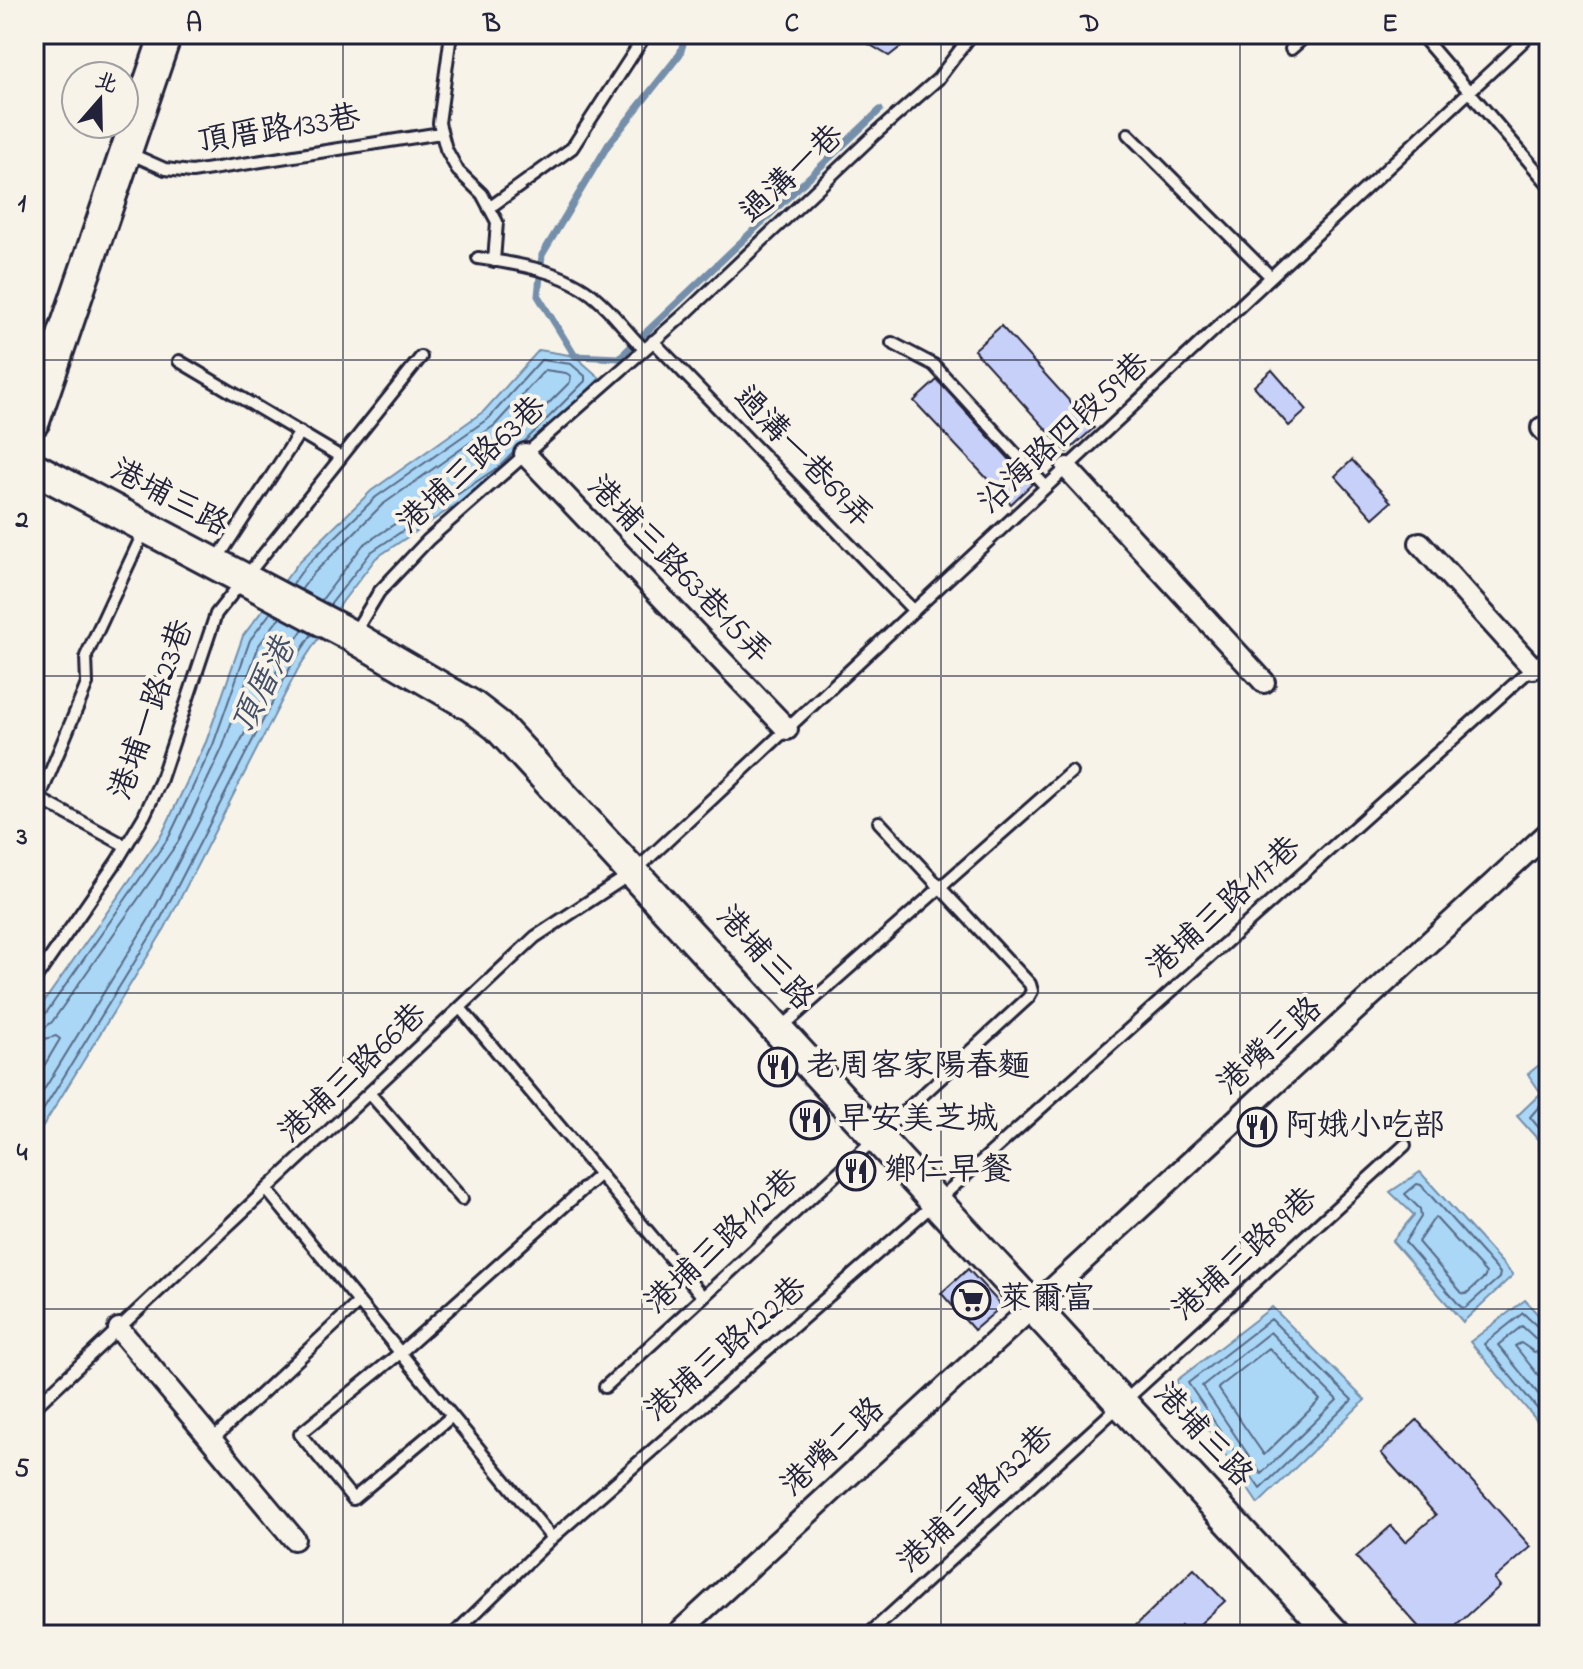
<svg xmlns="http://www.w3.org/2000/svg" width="1583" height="1669" font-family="'Indie Flower','LXGW WenKai TC',sans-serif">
	<rect width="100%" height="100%" fill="#f7f3e8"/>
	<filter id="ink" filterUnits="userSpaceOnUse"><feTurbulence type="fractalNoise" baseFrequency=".0125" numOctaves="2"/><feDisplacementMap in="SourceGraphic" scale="16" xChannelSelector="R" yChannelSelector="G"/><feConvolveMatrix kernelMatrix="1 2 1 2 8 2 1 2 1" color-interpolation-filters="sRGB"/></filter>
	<g filter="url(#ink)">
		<path fill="#aad7f6" stroke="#748fab" stroke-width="2" d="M539,350L575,356L600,378L505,472L376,558L343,601L298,669L165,928L34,1141V1016L162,834L206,742L243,636L299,562L371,491L484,411Z
			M1549,1057V1152L1517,1116L1541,1093L1528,1074Z
			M1420,1172L1513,1275L1463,1322L1392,1241L1414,1215L1390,1192Z
			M1525,1300L1549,1327V1435L1470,1342Z
			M1272,1307L1365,1400L1258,1504L1176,1381Z"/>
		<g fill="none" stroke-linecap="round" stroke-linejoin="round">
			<path stroke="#586a86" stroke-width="2" d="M292,585L305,567L376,497L489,418L541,360L571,364L585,376V381L524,442
				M301,590L313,574L382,505L495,425L545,370L566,373L571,376L570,382L494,458L363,545L321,601
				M330,605L371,552L500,466L513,453
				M34,1020L44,1016L169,837L213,745L250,640L271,612
				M34,1030L44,1028L52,1022L178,842L222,749L259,645L280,617
				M34,1042L56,1036L60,1039L34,1083
				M1549,1067L1541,1076L1548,1088V1096L1530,1117L1549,1140
				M34,1106L149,919L282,661L303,629
				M34,1125L158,924L291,666L312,634
				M1417,1184L1421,1185L1500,1273L1499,1278L1465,1308L1461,1307L1405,1242L1421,1217L1420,1209L1405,1194Z
				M1435,1217L1486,1273L1485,1277L1466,1294L1462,1293L1418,1242Z
				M1271,1319L1352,1400L1260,1489L1188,1383Z
				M1270,1332L1337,1400L1261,1474L1202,1386Z
				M1549,1332L1541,1330L1523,1313L1484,1344L1549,1423
				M1549,1342L1537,1340L1522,1326L1498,1345L1549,1407
				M1269,1348L1320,1400L1264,1455L1218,1388Z
				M1549,1354L1534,1352L1521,1343L1515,1346L1549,1389"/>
			<path stroke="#748fab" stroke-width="7" d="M686,34L680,54L608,145L542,255L538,296L575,356L619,358L880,110"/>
		</g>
		<path fill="#c7d0f8" stroke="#22223b" stroke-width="2" d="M852,34H917L889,56Z
			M1001,326L1094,428L1067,452L974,350Z
			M1272,370L1307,410L1289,426L1254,386Z
			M937,380L1032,484L1011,504L914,401Z
			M1352,460L1391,502L1373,518L1335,476Z
			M968,1269L1002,1306L974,1330L941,1293Z
			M1417,1420L1531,1547L1494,1579L1500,1586L1446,1635H1426L1356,1557L1391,1526L1405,1542L1436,1515L1381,1453Z
			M1194,1569L1225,1601L1189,1634L1181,1626L1172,1635H1126Z"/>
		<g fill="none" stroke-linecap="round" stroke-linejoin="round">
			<g stroke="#22223b" stroke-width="16">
				<path id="lane" d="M451,34L439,123L446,149L458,171L482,194L497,222L494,261
					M1420,34L1549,185
					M1291,49L1308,34
					M1128,134L1271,277
					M129,153L165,169L192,172L441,133
					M489,208L572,148L646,34
					M478,258C519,264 565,271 596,298C614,313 627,333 644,349
					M653,341L914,611
					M892,343L934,365L1046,487
					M179,361L341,457
					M216,561L300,432
					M353,635L379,592L428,540L686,313L874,135L938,79L972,34
					M36,797L126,846
					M39,799L87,684L86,656L145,529
					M34,981L117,861L144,816L160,782L216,614L421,357
					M461,1009L703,1297
					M781,1028L1071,772
					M370,1094L462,1199
					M267,1190L552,1538
					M605,1387L1028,998L1032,991L1030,984L879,822
					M34,1408L535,937L635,871L1531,34
					M452,1416L353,1499L300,1434L400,1353L600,1174
					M212,1440L359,1302
					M453,1635L552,1538L936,1202L1549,653
					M868,1635L1405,1145
					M1546,1635L1549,1633"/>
			</g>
			<g stroke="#22223b" stroke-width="26">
				<path id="street" d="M1542,428L1549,435
					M525,454L787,729
					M1067,468L1264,682
					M1420,543L1533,668
					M119,1329L294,1539
					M676,1635L1549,832"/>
			</g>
			<g stroke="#22223b" stroke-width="36">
				<path id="secondary" d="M34,421L166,34
					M34,468L352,636L472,706L498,726L1335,1635"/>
			</g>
			<use href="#lane" stroke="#f7f3e8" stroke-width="10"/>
			<use href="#street" stroke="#f7f3e8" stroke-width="20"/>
			<use href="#secondary" stroke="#f7f3e8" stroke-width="30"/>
		</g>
	</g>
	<path fill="none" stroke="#22223b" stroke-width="2" stroke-opacity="0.55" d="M343,34V1635M642,34V1635M941,34V1635M1240,34V1635M34,360H1549M34,676H1549M34,993H1549M34,1309H1549"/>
	<defs>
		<g id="restaurant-ring" transform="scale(2)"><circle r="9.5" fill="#f7f3e8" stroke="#22223b" stroke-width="1.5"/><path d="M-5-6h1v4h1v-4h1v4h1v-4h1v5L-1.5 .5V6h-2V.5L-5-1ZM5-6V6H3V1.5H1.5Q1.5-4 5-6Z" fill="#22223b"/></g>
		<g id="supermarket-ring" transform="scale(2)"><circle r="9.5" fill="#f7f3e8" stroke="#22223b" stroke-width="1.5"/><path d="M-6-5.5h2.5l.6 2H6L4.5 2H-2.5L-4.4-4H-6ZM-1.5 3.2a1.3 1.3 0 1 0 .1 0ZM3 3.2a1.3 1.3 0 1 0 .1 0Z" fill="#22223b"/></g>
	</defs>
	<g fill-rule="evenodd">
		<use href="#restaurant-ring" x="778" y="1067"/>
		<use href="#restaurant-ring" x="810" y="1120"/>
		<use href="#restaurant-ring" x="1257" y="1127"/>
		<use href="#restaurant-ring" x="856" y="1171"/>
		<use href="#supermarket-ring" x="971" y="1300"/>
	</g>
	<g text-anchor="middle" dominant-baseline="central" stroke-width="8" stroke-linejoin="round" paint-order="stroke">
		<g font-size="32" fill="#22223b" stroke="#f7f3e8">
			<text transform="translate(279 131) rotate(-9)">頂厝路133巷</text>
			<text transform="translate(793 175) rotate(-43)">過溝一巷</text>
			<text transform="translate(1065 434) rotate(-43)">沿海路四段59巷</text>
			<text transform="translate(802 458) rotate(46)">過溝一巷69弄</text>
			<text transform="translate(473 466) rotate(-42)">港埔三路63巷</text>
			<text transform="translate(169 499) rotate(28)">港埔三路</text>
			<text transform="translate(678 571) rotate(46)">港埔三路63巷15弄</text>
			<text transform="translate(153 710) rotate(-70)">港埔一路23巷</text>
			<text transform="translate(1225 908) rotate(-42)">港埔三路117巷</text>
			<text transform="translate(764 959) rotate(48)">港埔三路</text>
			<text transform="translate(1271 1047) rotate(-42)">港嘴三路</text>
			<text transform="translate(354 1074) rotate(-43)">港埔三路66巷</text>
			<text transform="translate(723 1242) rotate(-43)">港埔三路112巷</text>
			<text transform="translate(1246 1255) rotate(-42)">港埔三路89巷</text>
			<text transform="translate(727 1350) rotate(-41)">港埔三路122巷</text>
			<text transform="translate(1202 1436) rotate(47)">港埔三路</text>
			<text transform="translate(834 1448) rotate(-43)">港嘴二路</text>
			<text transform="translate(977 1500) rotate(-43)">港埔三路132巷</text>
		</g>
		<g font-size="32" fill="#22223b" stroke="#f7f3e8" text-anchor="start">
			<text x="806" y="1067">老周客家陽春麵</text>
			<text x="838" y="1120">早安美芝城</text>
			<text x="1285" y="1127">阿娥小吃部</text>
			<text x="884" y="1171">鄉仁早餐</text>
			<text x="999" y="1300">萊爾富</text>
		</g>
		<g font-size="34" font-style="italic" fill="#444f6a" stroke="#f7f3e8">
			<text transform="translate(265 687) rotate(-63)">頂厝港</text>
		</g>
	</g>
	<rect width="1583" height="1669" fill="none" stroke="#f7f3e8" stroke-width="88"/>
	<g transform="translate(100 100) rotate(20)"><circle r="38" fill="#f7f3e8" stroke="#a29fa3" stroke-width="2"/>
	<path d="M0-6L14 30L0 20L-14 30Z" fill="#22223b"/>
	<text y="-12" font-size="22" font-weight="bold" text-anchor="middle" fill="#22223b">北</text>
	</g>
	<rect x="44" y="44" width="1495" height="1581" fill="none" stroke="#22223b" stroke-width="3"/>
	<g font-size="26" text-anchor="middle" font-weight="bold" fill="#22223b">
		<text x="194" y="31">A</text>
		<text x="492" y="31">B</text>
		<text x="792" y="31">C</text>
		<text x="1090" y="31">D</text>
		<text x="1390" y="31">E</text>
		<text x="22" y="211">1</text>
		<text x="22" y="527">2</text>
		<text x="22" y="844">3</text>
		<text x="22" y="1160">4</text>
		<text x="22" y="1476">5</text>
	</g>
</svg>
